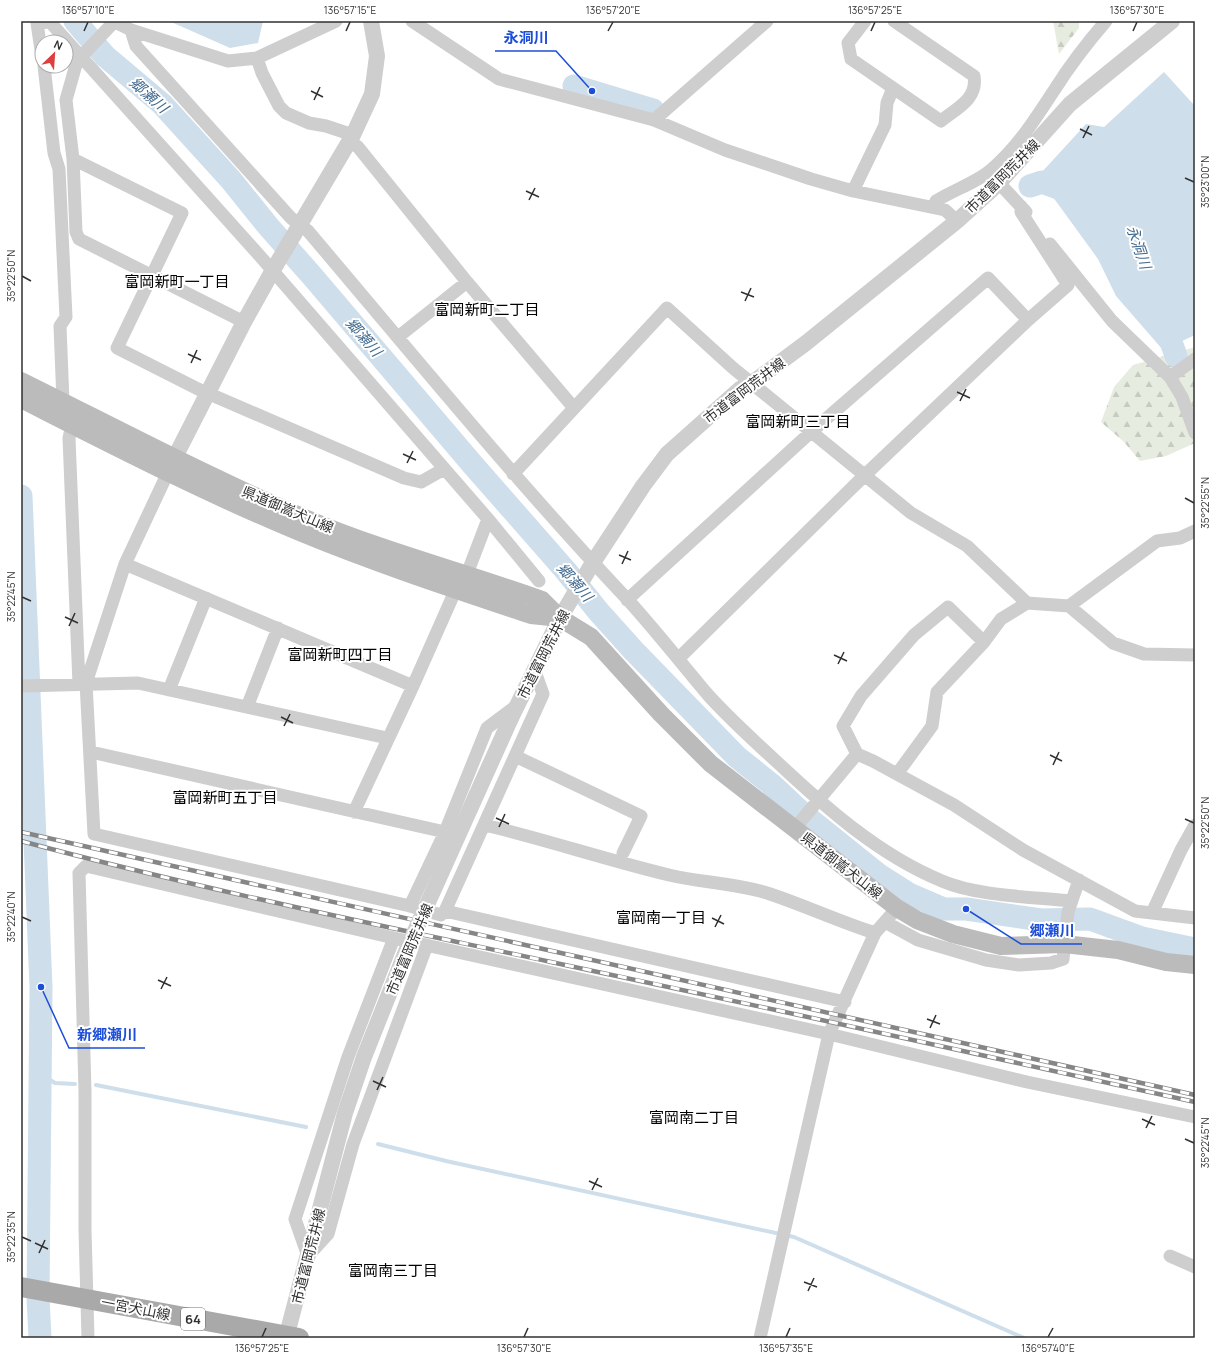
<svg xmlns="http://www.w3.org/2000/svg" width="1216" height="1359" font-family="Manrope,'Noto Sans JP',sans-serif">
	<defs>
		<pattern id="forest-firs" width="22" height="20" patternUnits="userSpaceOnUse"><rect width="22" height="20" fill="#e6ede0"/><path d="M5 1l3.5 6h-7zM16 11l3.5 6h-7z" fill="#c6ccc1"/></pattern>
	</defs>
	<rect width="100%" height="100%" fill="#fff"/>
	<path fill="url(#forest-firs)" d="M1053,21H1079V28L1059,54Z
		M1195,347V443L1166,456L1140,461L1124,442L1101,422L1114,387L1133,365Z"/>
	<path fill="#cedeeb" d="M169,21H263L258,43L230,48Z
		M1164,72L1195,106V335L1163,350L1116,296L1098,259L1042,182L1041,173L1086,124L1104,127Z"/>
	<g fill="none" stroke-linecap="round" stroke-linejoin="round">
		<path stroke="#cedeeb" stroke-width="4" d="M39,1073L55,1083L75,1084
			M96,1085L306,1127
			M378,1144L446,1161L794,1237L1024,1338"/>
		<path stroke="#cedeeb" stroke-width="23" d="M75,21L105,56L162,104L231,180L268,226L313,277L473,465L566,571L598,611L633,650L737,757L772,785L803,814L879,875L909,894L944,909H966L1041,920L1090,919L1142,938L1195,949
			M574,86L653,110
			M1030,186L1042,182L1071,193
			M1162,316L1176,356
			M21,496L41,987L38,1297L40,1338"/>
		<path stroke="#cecece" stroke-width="13" d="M113,21L131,30L228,61L257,58L336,21
			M412,21L499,79L654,120L725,150L811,179L853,191L945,210L957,221
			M865,21L848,43L851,59L941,121C957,108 978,99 974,76L894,21
			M114,22L77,61L66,100L73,159L76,232L79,239L244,322
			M131,30L136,46L291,218L308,231C413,355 516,481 628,600C656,631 682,664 709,696C730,719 754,741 777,762C826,808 879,855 942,881C976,896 1034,897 1071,901
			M42,57L37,23L50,22L259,255L488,519L467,574
			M257,58L262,73L279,106L286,113L309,123L326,126L353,135
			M44,66L54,153L59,169L66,317L60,326L63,402
			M654,120L767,21
			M349,141L358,147L467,282L574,408
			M73,159L182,213L117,348L198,389L404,478L421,482L444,469
			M999,183L1026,212
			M853,191L885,125L887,103L893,88
			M934,207L936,201C953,190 976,183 991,170C1019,146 1035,119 1055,89C1070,65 1088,42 1106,21
			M1050,244L1112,321L1170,377L1182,397L1195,433
			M398,337L467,282
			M1170,377L1195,359
			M72,425L69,438L79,684
			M171,466L125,564L86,683L94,834L410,906L441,915L445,911L543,694L534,669
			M513,474L667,308L733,368L911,513L967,546L1027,603
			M488,519L539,581
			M125,564L413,686
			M627,600L811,432L988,278L1028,320L1068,285L1021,212V206
			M1069,606L1157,541L1180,538L1195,531
			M984,642L948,607L914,635L861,696L843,726L857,754L873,761L954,805L1023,850L1135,911L1195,918
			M679,658L865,475L1028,320
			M21,686L138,683L387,738
			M169,690L206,598
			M247,707L278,628
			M91,752L445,832
			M515,756L641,816L623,853
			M897,774L932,726L937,692L984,642L1001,619L1027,603L1069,606L1113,643L1144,654L1195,655
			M354,812L413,686L456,589
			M485,825C547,840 607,860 669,875C702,883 738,883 770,894C806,906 840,922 875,933
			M795,828L857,754
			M410,906L445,832L487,728L516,706
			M445,911L845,1002
			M1152,913L1181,850L1195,825
			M885,922L918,940L986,960L1019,965L1051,963L1063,959L1068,912L1079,880
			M394,938L348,1057L295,1219L308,1256L328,1234L353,1144L427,945
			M1170,1256L1195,1267
			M88,1338L85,1230V1091L79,873L86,866L394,938L829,1034L1027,1082L1195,1117
			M760,1338L829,1034L875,933L897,908"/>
		<path stroke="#cecece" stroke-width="16" d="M174,459L244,322L273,270L353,135L372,94L377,56L371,21
			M511,718L560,618L592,564L643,486L667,454L740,389L752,383L806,343L957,221L999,183L1070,104L1172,21
			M286,1338L316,1224"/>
		<path stroke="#bbb" stroke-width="18" d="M21,381C116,428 210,478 307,519C383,551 464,572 542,600L560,618L591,637L661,714L711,764L897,908L917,920L953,934L1001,946L1064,944L1118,950L1166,962L1195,965
			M21,399C112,445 203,492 297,531C374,563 453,589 531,615L560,618"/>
		<path stroke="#a9a9a9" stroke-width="20" d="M21,1287L299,1338"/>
		<g stroke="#868686" stroke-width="4.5">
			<path id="rail" d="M21,832L1195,1095
				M21,841C196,888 374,924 551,962C766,1007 981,1055 1195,1102"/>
		</g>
		<use href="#rail" stroke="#fff" stroke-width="3" stroke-dasharray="9" stroke-linecap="butt"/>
		<path stroke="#cecece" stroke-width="16" d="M316,1224L345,1113L364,1057L407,949L511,718"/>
	</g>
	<path fill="none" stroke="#313131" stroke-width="1.5" d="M84,31L88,22M346,31L350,22M608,31L613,22M871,31L875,22M1133,31L1137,22M311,91L323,97M314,100L320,87M1080,129L1092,135M1083,138L1089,126M1185,178L1194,182M526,191L539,197M529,200L535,188M22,276L31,281M741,292L754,297M745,301L751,288M188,354L201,360M191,363L197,350M957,392L970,398M960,401L966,389M403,454L416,460M407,463L413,451M1185,498L1194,503M619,555L631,560M622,564L628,551M22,597L31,601M65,617L78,623M69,626L75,613M834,655L847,661M838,664L844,652M281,717L293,723M284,726L290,714M1050,755L1062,761M1053,765L1059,752M496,818L509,824M1185,819L1194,823M499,827L505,814M22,917L31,921M712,918L724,924M715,927L721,915M158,980L171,986M161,989L167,977M927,1019L940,1024M930,1028L936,1015M373,1081L386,1087M377,1090L383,1077M1142,1119L1155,1125M1146,1128L1152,1116M1185,1139L1194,1143M589,1181L602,1187M592,1190L598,1178M22,1237L31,1241M35,1243L48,1249M39,1253L45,1240M804,1282L817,1287M808,1291L814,1278M262,1337L266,1328M524,1337L528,1328M786,1337L790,1328M1048,1337L1053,1328"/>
	<g text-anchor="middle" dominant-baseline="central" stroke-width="4" stroke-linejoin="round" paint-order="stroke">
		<rect fill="#fff" stroke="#6f6f6f" stroke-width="1" x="181" y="1308" width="24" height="22" rx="3"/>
		<g font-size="13" font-weight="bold" fill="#313131">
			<text x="193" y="1319">64</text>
		</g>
		<g font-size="14" fill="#313131" stroke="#fff">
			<text transform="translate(1002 176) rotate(-45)">市道富岡荒井線</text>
			<text transform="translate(744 390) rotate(-37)">市道富岡荒井線</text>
			<text transform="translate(288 509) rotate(23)">県道御嵩犬山線</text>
			<text transform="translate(543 654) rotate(-63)">市道富岡荒井線</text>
			<text transform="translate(842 865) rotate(38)">県道御嵩犬山線</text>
			<text transform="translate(409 949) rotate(-67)">市道富岡荒井線</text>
			<text transform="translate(308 1256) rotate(-76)">市道富岡荒井線</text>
			<text transform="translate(136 1308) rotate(11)">一宮犬山線</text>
		</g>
		<g font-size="15" font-style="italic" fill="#436c90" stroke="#fff">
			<text transform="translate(149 95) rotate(42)">郷瀬川</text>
			<text transform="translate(1139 247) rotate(71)">永洞川</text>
			<text transform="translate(364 337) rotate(49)">郷瀬川</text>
			<text transform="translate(575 582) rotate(49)">郷瀬川</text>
		</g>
		<g font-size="15" fill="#000" stroke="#fff">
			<text x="177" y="281">富岡新町一丁目</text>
			<text x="487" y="309">富岡新町二丁目</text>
			<text x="798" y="421">富岡新町三丁目</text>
			<text x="340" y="654">富岡新町四丁目</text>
			<text x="225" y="797">富岡新町五丁目</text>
			<text x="661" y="917">富岡南一丁目</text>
			<text x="694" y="1117">富岡南二丁目</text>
			<text x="393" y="1270">富岡南三丁目</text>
		</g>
	</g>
	<path fill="none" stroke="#1d4ed8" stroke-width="1.5" d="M592 91L556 51H495M966 909L1021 944H1082M41 987L69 1048H145"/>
	<g fill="#1d4ed8" stroke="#fff" stroke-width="1.5">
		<circle cx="592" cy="91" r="4"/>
		<circle cx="966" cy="909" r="4"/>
		<circle cx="41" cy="987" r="4"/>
	</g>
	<g font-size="15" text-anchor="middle" font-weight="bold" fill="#1d4ed8" stroke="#fff" stroke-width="4" stroke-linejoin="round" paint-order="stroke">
		<text x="526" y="43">永洞川</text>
		<text x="1052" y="936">郷瀬川</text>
		<text x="107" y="1040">新郷瀬川</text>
	</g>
	<rect width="1216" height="1359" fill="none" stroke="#ffffff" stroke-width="44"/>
	<g transform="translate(54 54) rotate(25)"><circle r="19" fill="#ffffff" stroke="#adadad"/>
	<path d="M0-3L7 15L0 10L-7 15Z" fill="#dc3f3f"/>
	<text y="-6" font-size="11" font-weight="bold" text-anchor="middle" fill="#313131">N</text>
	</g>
	<rect x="22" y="22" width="1172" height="1315" fill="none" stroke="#313131" stroke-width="1.5"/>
	<g font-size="10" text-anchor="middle" fill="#313131">
		<text x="88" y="14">136°57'10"E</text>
		<text x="350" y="14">136°57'15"E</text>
		<text x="613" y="14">136°57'20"E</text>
		<text x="875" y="14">136°57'25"E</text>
		<text x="1137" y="14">136°57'30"E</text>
		<text transform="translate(1205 182) rotate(-90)" y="4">35°23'00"N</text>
		<text transform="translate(11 276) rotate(-90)" y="4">35°22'50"N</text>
		<text transform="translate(1205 503) rotate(-90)" y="4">35°22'55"N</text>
		<text transform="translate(11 597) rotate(-90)" y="4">35°22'45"N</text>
		<text transform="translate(1205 823) rotate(-90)" y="4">35°22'50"N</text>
		<text transform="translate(11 917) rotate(-90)" y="4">35°22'40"N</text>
		<text transform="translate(1205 1143) rotate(-90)" y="4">35°22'45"N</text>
		<text transform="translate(11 1237) rotate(-90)" y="4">35°22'35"N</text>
		<text x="262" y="1352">136°57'25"E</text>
		<text x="524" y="1352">136°57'30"E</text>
		<text x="786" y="1352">136°57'35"E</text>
		<text x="1048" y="1352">136°57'40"E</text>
	</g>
</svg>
